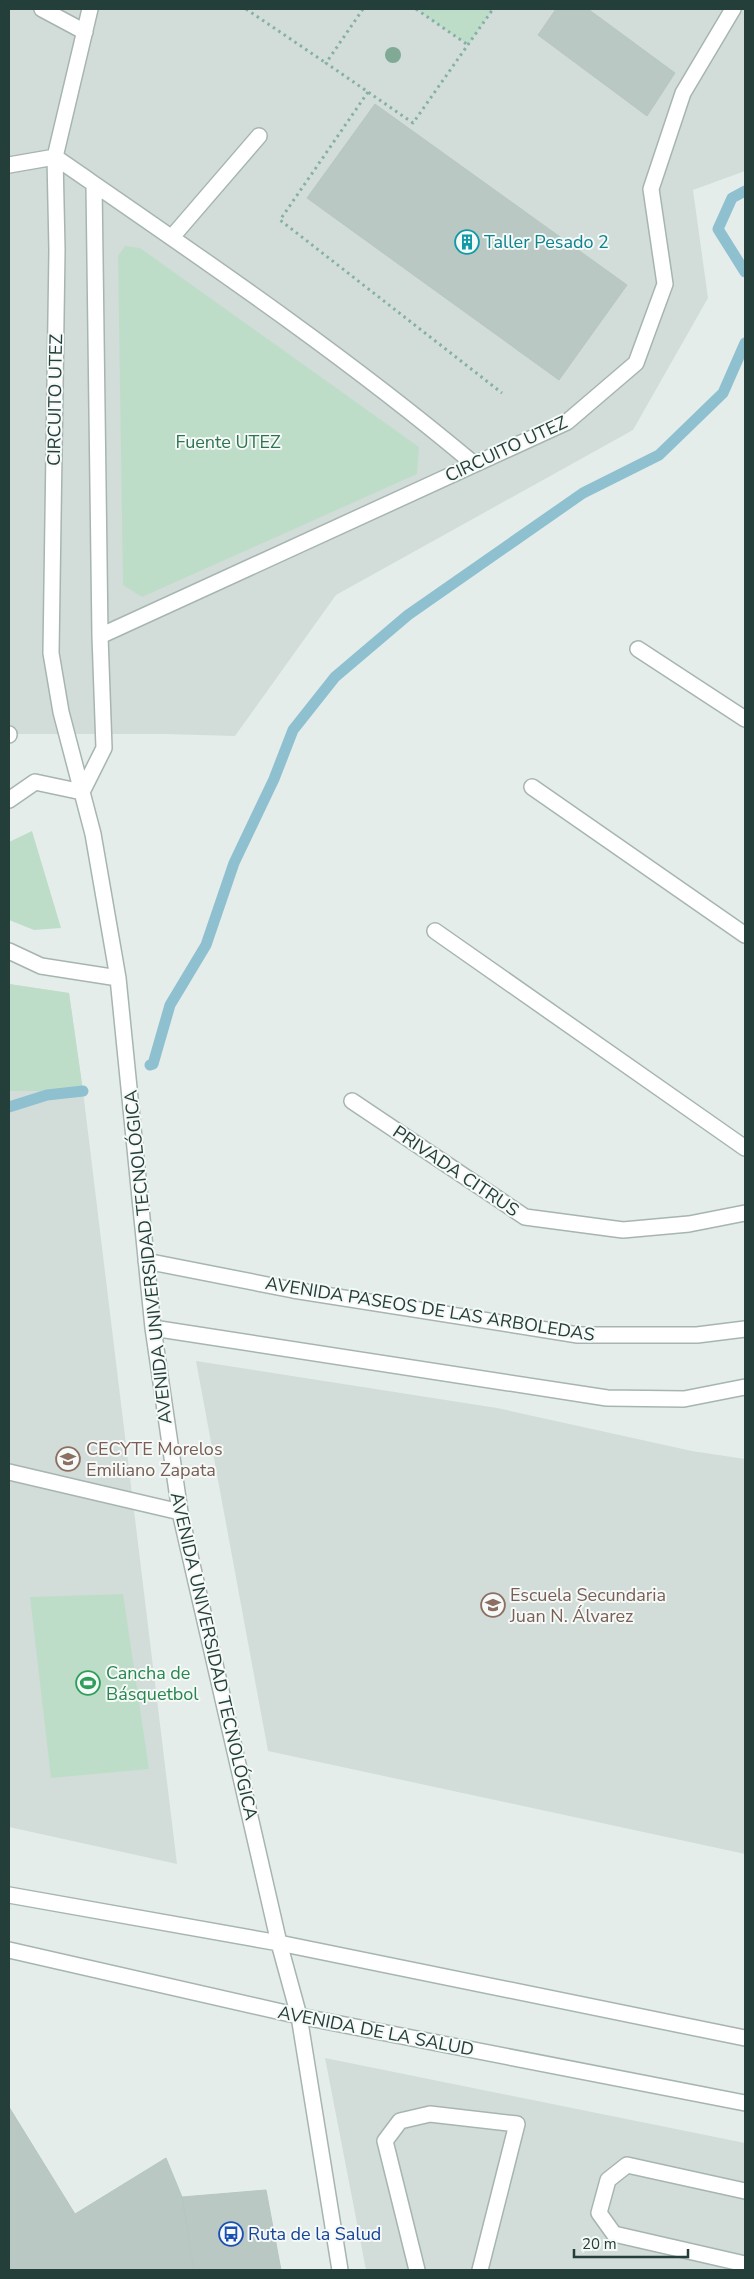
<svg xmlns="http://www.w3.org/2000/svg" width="754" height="2279" font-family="'Nunito Sans',sans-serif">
	<rect width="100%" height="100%" fill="#e4edea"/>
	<path fill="#d2ddd9" d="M9,9H745V171L693,190L708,298L633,430L336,595L235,736L164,734H9Z
		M9,984L69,993L83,1091L177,1864L9,1827Z
		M196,1361L497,1408L692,1451L745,1459V1854L268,1751Z
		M325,2058L745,2143V2270H366Z"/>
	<path fill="#beddc9" d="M416,9H493L468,45Z
		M125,246L140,248L419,447L417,474L142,597L123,585L118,256Z
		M32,831L61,928L34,930L9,920V842Z
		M9,984L69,993L83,1091H9Z
		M123,1594L149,1769L51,1778L30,1597Z"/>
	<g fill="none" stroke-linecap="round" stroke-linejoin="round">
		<path stroke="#8ec0d0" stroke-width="11" d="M745,191L732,198L718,229L745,272
			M150,1065L153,1064L170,1005L206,945L234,863L274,779L293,730L335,677L408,615L583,493L659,455L723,393L745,343
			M9,1107L47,1095L83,1091"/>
	</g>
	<path fill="#b9c8c3" stroke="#b6c7c1" d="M556,9H588L675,73L647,116L538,35Z
		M375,104L627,285L559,380L307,198Z
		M9,2107L75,2214L166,2158L182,2197L194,2270H9Z
		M266,2190L281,2270H194L182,2197Z"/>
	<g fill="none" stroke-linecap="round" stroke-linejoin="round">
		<g stroke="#a7b5b2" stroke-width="18">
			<path id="minor" d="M42,9L85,32
				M90,9L55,157L57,250L51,653L61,712L93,834L118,978L153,1328L180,1512L279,1943L299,2016L340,2270
				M9,165L55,157C197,255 342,353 474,464
				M172,237L259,136
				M100,636L567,422L636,363L665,284L651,189L683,93L733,9
				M638,649L745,719
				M9,734V735
				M532,787L745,935
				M82,792L104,748L100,636L94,184
				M9,800L35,782L82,792
				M435,931L745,1148
				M9,951L41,966L118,978
				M352,1101L525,1217L623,1230L689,1224L745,1213
				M146,1261L293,1290L578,1335H697L745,1329
				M153,1328L607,1398L684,1399L745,1387
				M9,1472L180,1512
				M9,1895L279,1943L745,2038
				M9,1950L299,2016L745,2103
				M745,2191L627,2165L608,2180L599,2213L614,2234L745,2264
				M417,2270L385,2141L400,2121L430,2114L517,2124L480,2270"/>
		</g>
		<path stroke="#85b0a6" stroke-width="3" stroke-dasharray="2.5 4" stroke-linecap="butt" d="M246,9L326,63
			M363,9L326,63L413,123L493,9
			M416,9L468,45
			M368,92L280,220L502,393"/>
		<use href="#minor" stroke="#fff" stroke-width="15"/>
	</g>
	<circle fill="#80aa95" cx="393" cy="55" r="8"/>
	<defs>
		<g id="building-ring" transform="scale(1.25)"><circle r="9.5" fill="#f5f9f7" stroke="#0f9aa8" stroke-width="1.5"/><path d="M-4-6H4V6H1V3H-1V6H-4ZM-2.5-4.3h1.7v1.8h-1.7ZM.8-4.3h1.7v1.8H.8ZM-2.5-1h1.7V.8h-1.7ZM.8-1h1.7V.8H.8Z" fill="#0f9aa8"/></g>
		<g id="school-ring" transform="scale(1.25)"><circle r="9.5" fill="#f5f9f7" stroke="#8d6e63" stroke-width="1.5"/><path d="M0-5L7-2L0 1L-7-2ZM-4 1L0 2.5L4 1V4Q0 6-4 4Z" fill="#8d6e63"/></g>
		<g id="stadium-ring" transform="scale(1.25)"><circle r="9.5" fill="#f5f9f7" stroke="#2e9e5b" stroke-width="1.5"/><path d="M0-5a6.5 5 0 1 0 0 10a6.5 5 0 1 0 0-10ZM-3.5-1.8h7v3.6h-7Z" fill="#2e9e5b"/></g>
		<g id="bus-ring" transform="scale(1.25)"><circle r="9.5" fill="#f5f9f7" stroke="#1a4fb4" stroke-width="1.5"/><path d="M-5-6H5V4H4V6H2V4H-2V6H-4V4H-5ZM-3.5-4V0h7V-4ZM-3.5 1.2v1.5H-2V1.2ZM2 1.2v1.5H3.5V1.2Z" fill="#1a4fb4"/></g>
	</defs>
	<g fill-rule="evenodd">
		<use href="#building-ring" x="467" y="242"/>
		<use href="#school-ring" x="68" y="1459"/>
		<use href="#school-ring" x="493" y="1605"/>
		<use href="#stadium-ring" x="88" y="1683"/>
		<use href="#bus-ring" x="231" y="2234"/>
	</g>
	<g text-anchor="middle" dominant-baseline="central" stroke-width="4" stroke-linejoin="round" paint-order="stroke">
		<g font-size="18" fill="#0d838f" stroke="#f5f9f7" text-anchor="start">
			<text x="484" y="242">Taller Pesado 2</text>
		</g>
		<g font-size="18" fill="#243e3a" stroke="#f5f9f7">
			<text transform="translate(55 400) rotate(-89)">CIRCUITO UTEZ</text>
			<text transform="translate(506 449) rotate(-25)">CIRCUITO UTEZ</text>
			<text transform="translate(456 1171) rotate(34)">PRIVADA CITRUS</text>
			<text transform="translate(148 1257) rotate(-96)">AVENIDA UNIVERSIDAD TECNOLÓGICA</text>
			<text transform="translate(430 1309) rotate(9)">AVENIDA PASEOS DE LAS ARBOLEDAS</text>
			<text transform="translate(214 1656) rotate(77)">AVENIDA UNIVERSIDAD TECNOLÓGICA</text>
			<text transform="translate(376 2031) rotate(11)">AVENIDA DE LA SALUD</text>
		</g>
		<g font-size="18" fill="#2f7450" stroke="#f5f9f7">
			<text x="228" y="442">Fuente UTEZ</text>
		</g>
		<g font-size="18" fill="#785e54" stroke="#f5f9f7" text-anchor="start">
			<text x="86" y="1449">CECYTE Morelos<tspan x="86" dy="21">Emiliano Zapata</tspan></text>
			<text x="510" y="1595">Escuela Secundaria<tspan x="510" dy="21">Juan N. Álvarez</tspan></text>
		</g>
		<g font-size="18" fill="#27864d" stroke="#f5f9f7" text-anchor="start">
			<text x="106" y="1673">Cancha de<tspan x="106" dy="21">Básquetbol</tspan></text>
		</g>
		<g font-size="18" fill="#164399" stroke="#f5f9f7" text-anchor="start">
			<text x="248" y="2234">Ruta de la Salud</text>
		</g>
	</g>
	<rect width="754" height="2279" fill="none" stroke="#243e3a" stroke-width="20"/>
	<path d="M574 2249v8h114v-8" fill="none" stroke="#243e3a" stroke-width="2.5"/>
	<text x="582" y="2249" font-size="15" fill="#243e3a" stroke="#f5f9f7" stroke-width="4" paint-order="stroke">20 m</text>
</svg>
